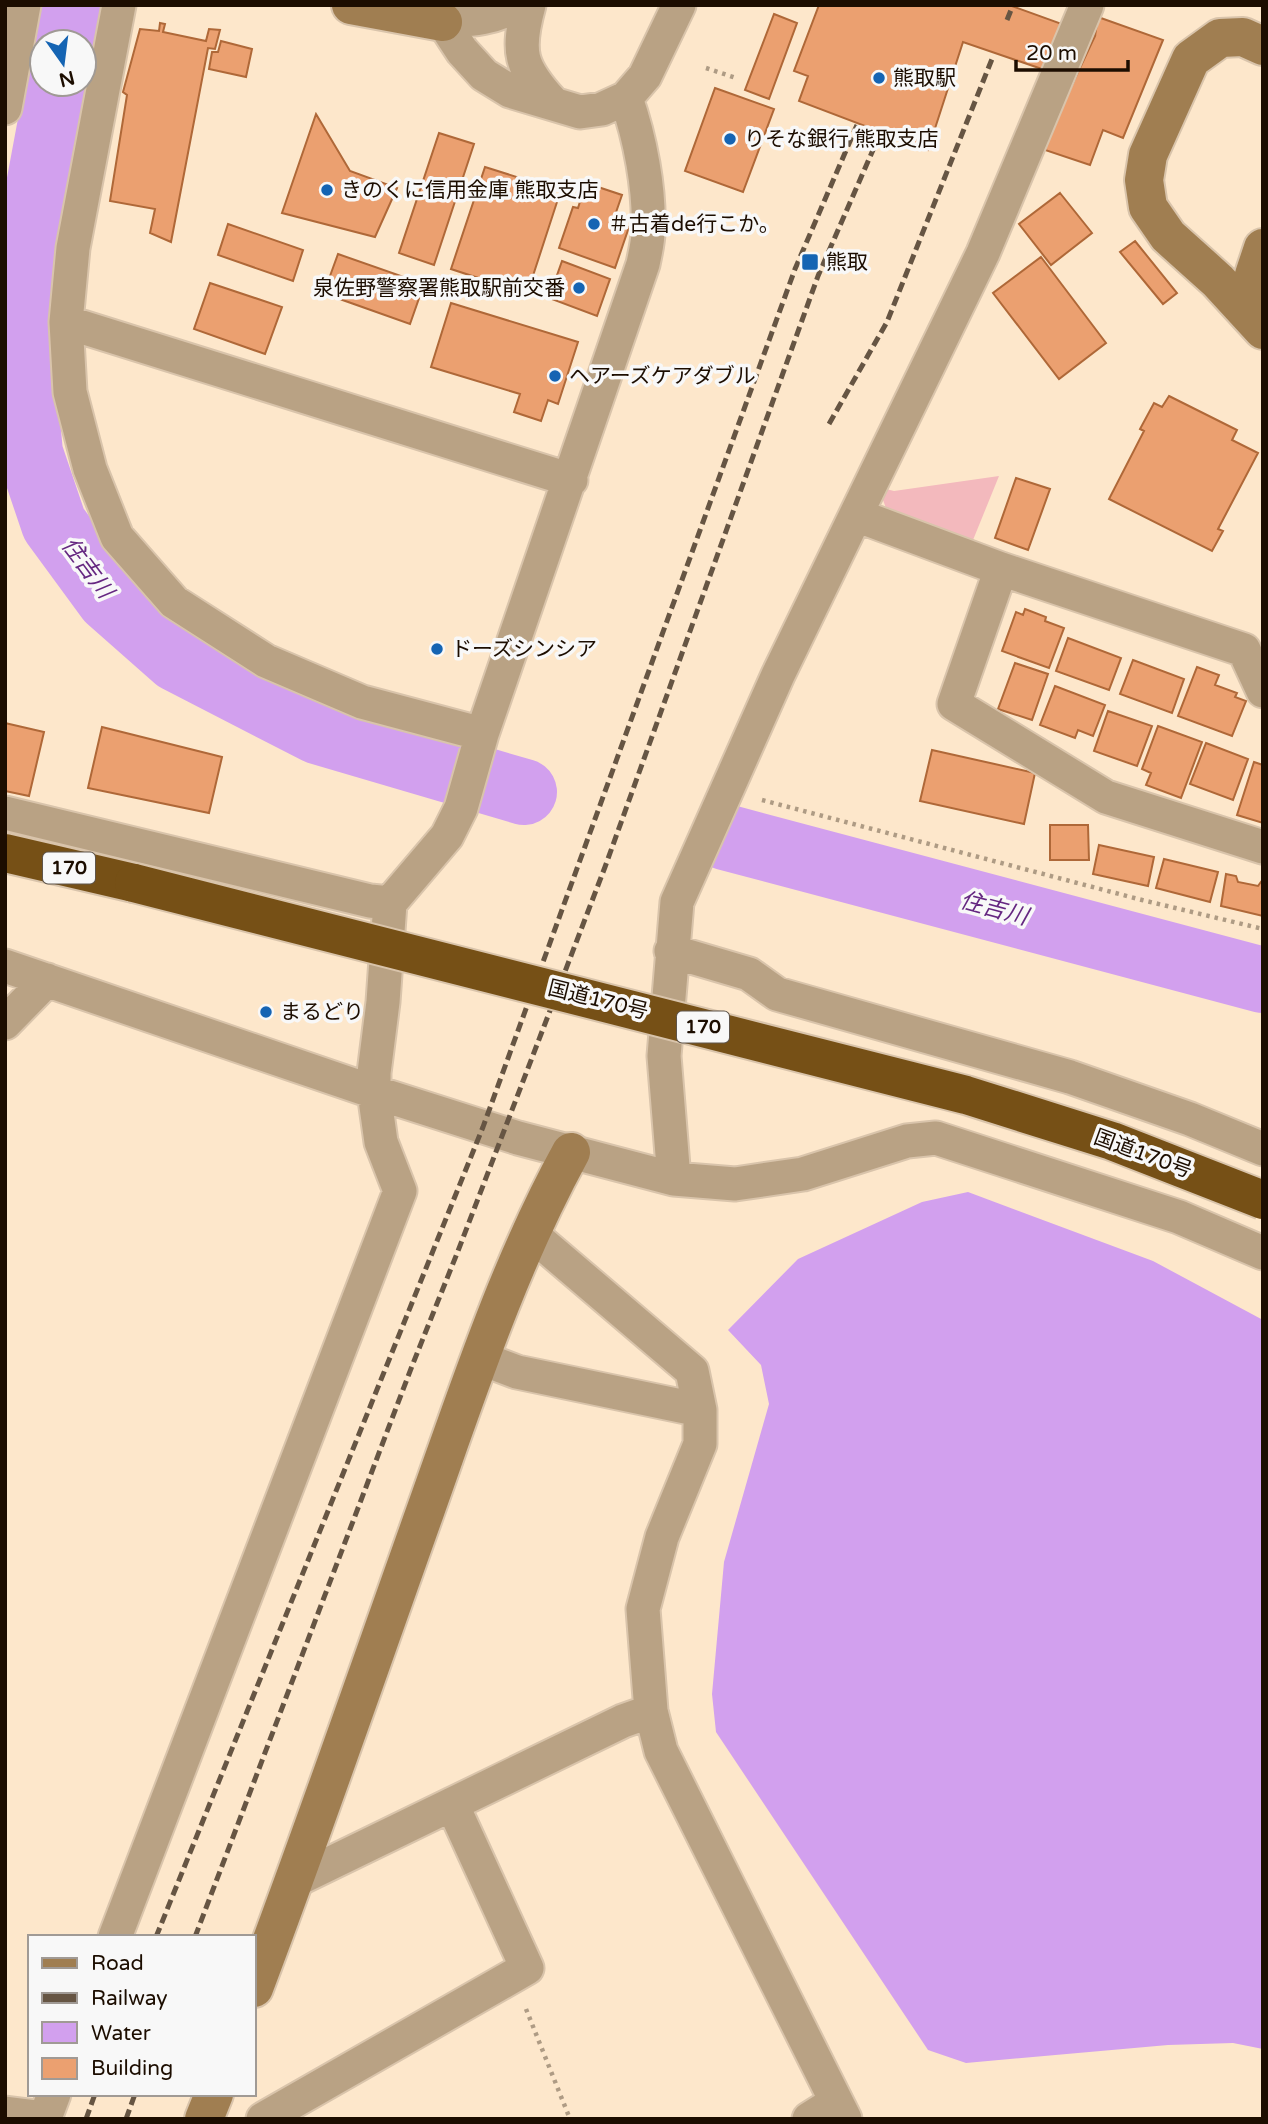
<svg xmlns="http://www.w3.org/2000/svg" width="1268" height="2124" font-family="'Varela Round','Noto Sans JP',sans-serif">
	<rect width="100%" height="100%" fill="#fde7cb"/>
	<path fill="#f3b9bd" d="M999,476L973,540L886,508L878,487L894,491Z"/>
	<path fill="#d2a0ee" d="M968,1192L1153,1261L1263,1320V2049L1233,2043L1168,2045L966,2063L928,2050L716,1732L712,1694L724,1562L769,1404L761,1365L728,1330L798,1259L922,1202Z"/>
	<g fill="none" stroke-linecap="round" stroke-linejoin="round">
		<path stroke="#d2a0ee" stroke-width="66" d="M65,42L72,5
			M58,84L31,229L20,348L30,453L54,524L109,599L177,659L317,731L524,792
			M725,837L1263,980"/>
	</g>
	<path fill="#eba070" stroke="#af6838" stroke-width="2" d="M819,5H1009L1095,36L1074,80L963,42L928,150L799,101L808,76L794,71Z
		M774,14L797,23L769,99L745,90Z
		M1098,17L1163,40L1123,138L1103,130L1090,165L1042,149L1095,36Z
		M160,23L165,24L163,32L206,41L209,29L220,30L215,49L208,48L171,242L150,233L155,209L110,201L127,95L123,92L140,29L159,31Z
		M221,41L252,49L246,77L209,69L212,52H218Z
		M715,88L774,109L743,192L685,171Z
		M316,114L350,171L397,188L375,237L282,213Z
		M439,133L474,144L434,265L399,253Z
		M485,167L520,178L517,185L558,199L527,294L451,269Z
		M586,183L622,195L613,221L629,227L615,268L559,248L573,207L578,208Z
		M1060,193L1092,233L1051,265L1019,224Z
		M228,224L303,250L293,281L218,255Z
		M1135,241L1177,293L1163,304L1120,252Z
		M338,254L424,284L410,324L337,298L339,291L326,287Z
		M1041,257L1106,343L1059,379L993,293Z
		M562,261L610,279L597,316L549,298Z
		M210,283L282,307L265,354L194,329Z
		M451,303L578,342L558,404L548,400L541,421L514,412L520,394L431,367Z
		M1169,396L1237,430L1232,440L1258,453L1218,529L1223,531L1212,551L1109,499L1144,431L1140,429L1154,403L1162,407Z
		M1016,478L1050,489L1028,550L995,538Z
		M1025,609L1046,617L1045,621L1064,628L1049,668L1002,651L1016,612L1023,615Z
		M1068,638L1121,658L1109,690L1056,671Z
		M1133,660L1184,679L1172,713L1120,694Z
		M1015,663L1048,674L1032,720L998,709Z
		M1197,667L1219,675L1215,685L1237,693L1235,697L1246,701L1232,736L1178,716Z
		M1055,686L1105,705L1093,736L1078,730L1075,738L1040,725Z
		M1108,711L1152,726L1137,766L1094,751Z
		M5,723L44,732L29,796L5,791Z
		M1158,726L1202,742L1181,798L1146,785L1151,773L1142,769Z
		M102,727L222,757L209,813L88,788Z
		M1206,743L1248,759L1233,800L1190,784Z
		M932,750L1035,773L1024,824L920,801Z
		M1254,762L1263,765V823L1237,815Z
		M1050,825H1088L1089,860H1050Z
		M1099,845L1154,857L1148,886L1093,874Z
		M1164,859L1218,872L1210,902L1156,888Z
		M1226,874L1236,876L1238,882L1258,886L1263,879V916L1221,906Z"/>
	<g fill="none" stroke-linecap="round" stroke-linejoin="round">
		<g stroke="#d9c4ab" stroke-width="37">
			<path id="street" d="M119,5L73,248L66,322L70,392L90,469L117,537L174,602L266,661L362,702L482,734
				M517,5C493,19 470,20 443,22L462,51L484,75L510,91L580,112L602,109L626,98L645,76L679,5
				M529,5C516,52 520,67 552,102
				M5,108L24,5
				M66,322L571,480
				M856,515L1001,569L1244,650L1263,691
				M1001,569L954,704L1106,797L1263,847
				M5,813L370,901L390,903
				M671,951L749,974L777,994L1070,1077L1190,1119L1263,1149
				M5,966L374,1092L518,1138L674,1179L735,1184L803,1174L907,1141L936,1138L1179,1217L1263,1253
				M5,1023L47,980
				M674,1179L664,1056L677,902L778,675L983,253L1087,5
				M529,1232L692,1371L700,1410V1444L662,1537L643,1609L651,1711L661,1751L845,2119
				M480,1358L517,1372L700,1410
				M294,1881L623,1721L651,1711
				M115,1937L400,1191L381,1142L374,1092V1073L383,1002L390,903L447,836L461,808L482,734L643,264C645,254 648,242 648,232C650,189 640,138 626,98
				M5,2113L45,2118L54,2094
				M263,2119L527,1968L452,1804
				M809,2119L836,2102"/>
		</g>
		<g stroke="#d9c4ab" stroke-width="42">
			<path id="secondary" d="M351,5L443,22
				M1263,46L1243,37L1220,38L1191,59L1148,155L1144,180L1148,207L1168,236L1218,281L1263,330
				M1263,248L1254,275L1263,313
				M254,1988C314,1829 369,1669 426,1509C469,1388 509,1265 571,1152
				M204,2119L214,2094"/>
		</g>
		<g stroke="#d9c4ab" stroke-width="42">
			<path id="highway" d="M5,853L134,883"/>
		</g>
		<path stroke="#ae9b84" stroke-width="4.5" stroke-dasharray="3.5 5" stroke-linecap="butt" d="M706,68L736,78
			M762,800L1142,900L1263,929
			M526,2009L570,2119"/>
		<use href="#street" stroke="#b9a284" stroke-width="33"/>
		<use href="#secondary" stroke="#a07e51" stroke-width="38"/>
		<use href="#highway" stroke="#765016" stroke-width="38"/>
		<path stroke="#665543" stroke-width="5" stroke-dasharray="10 5" stroke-linecap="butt" d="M1007,20L1013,5
			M829,424L887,322L992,59
			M156,1937L483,1127L795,269L857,125
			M195,1937L412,1366L458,1251L605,867L818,276L880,134
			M86,2119L95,2094
			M126,2119L135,2094"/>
		<g stroke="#d9c4ab" stroke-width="42" stroke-linecap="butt">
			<path id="highway-bridge" d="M134,883L966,1095L1112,1141L1263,1200"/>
		</g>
		<use href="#highway-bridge" stroke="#765016" stroke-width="38"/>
	</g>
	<g fill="#1564b3" stroke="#f8f8f8" stroke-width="2.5">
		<circle cx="879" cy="78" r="7"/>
		<circle cx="730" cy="139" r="7"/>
		<circle cx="327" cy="190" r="7"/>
		<circle cx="594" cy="224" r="7"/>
		<rect x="801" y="253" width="18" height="18" rx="3.5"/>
		<circle cx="579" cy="288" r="7"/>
		<circle cx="555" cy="376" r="7"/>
		<circle cx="437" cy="649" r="7"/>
		<circle cx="266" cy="1012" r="7"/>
	</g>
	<g text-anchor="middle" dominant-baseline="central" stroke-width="7" stroke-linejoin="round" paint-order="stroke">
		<g fill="#f8f8f8" stroke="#5e544a" stroke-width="2">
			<rect x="43" y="852.5" width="52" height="31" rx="5"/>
			<rect x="677" y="1011.5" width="52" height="31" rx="5"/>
		</g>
		<g font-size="19" font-weight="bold" fill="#1c0d00">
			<text x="69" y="868">170</text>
			<text x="703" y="1027">170</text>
		</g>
		<g font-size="21" fill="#1c0d00" stroke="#f8f8f8" text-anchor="start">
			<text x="893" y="78">熊取駅</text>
			<text x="744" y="139">りそな銀行 熊取支店</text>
			<text x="341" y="190">きのくに信用金庫 熊取支店</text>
			<text x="608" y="224">＃古着de行こか。</text>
			<text x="826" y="262">熊取</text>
			<text x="565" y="288" text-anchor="end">泉佐野警察署熊取駅前交番</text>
			<text x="569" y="376">ヘアーズケアダブル</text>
			<text x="451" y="649">ドーズシンシア</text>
			<text x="280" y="1012">まるどり</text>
		</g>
		<g font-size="21" fill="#1c0d00" stroke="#f8f8f8">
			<text transform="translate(598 1000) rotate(14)">国道170号</text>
			<text transform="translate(1143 1154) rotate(20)">国道170号</text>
		</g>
		<g font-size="23" font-style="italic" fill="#652781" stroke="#f8f8f8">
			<text transform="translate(87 568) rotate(53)">住吉川</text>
			<text transform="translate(994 909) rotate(15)">住吉川</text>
		</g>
	</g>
	<rect width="1268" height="2124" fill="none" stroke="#1c0d00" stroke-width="14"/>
	<rect x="28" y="1935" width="228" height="161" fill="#f8f8f8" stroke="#a09a95" stroke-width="2"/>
	<rect x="42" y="1958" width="35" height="10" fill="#a07e51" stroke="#a09a95" stroke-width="2"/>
	<text x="91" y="1970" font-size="21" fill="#1c0d00">Road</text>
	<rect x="42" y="1993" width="35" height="10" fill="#665543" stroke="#a09a95" stroke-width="2"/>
	<text x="91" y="2005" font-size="21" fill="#1c0d00">Railway</text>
	<rect x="42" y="2022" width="35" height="21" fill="#d2a0ee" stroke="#a09a95" stroke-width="2"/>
	<text x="91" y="2040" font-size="21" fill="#1c0d00">Water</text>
	<rect x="42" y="2058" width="35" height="21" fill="#eba070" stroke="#a09a95" stroke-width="2"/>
	<text x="91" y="2075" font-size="21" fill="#1c0d00">Building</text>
	<g transform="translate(63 63) rotate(166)"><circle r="33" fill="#f8f8f8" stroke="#a09a95" stroke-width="2"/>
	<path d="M0-5L12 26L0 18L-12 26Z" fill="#1564b3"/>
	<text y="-10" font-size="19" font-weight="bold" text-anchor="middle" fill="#1c0d00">N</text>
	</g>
	<path d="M1016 60v10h112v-10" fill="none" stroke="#1c0d00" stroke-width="3.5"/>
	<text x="1026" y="60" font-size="21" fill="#1c0d00" stroke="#f8f8f8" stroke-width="5" paint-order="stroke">20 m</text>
</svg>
